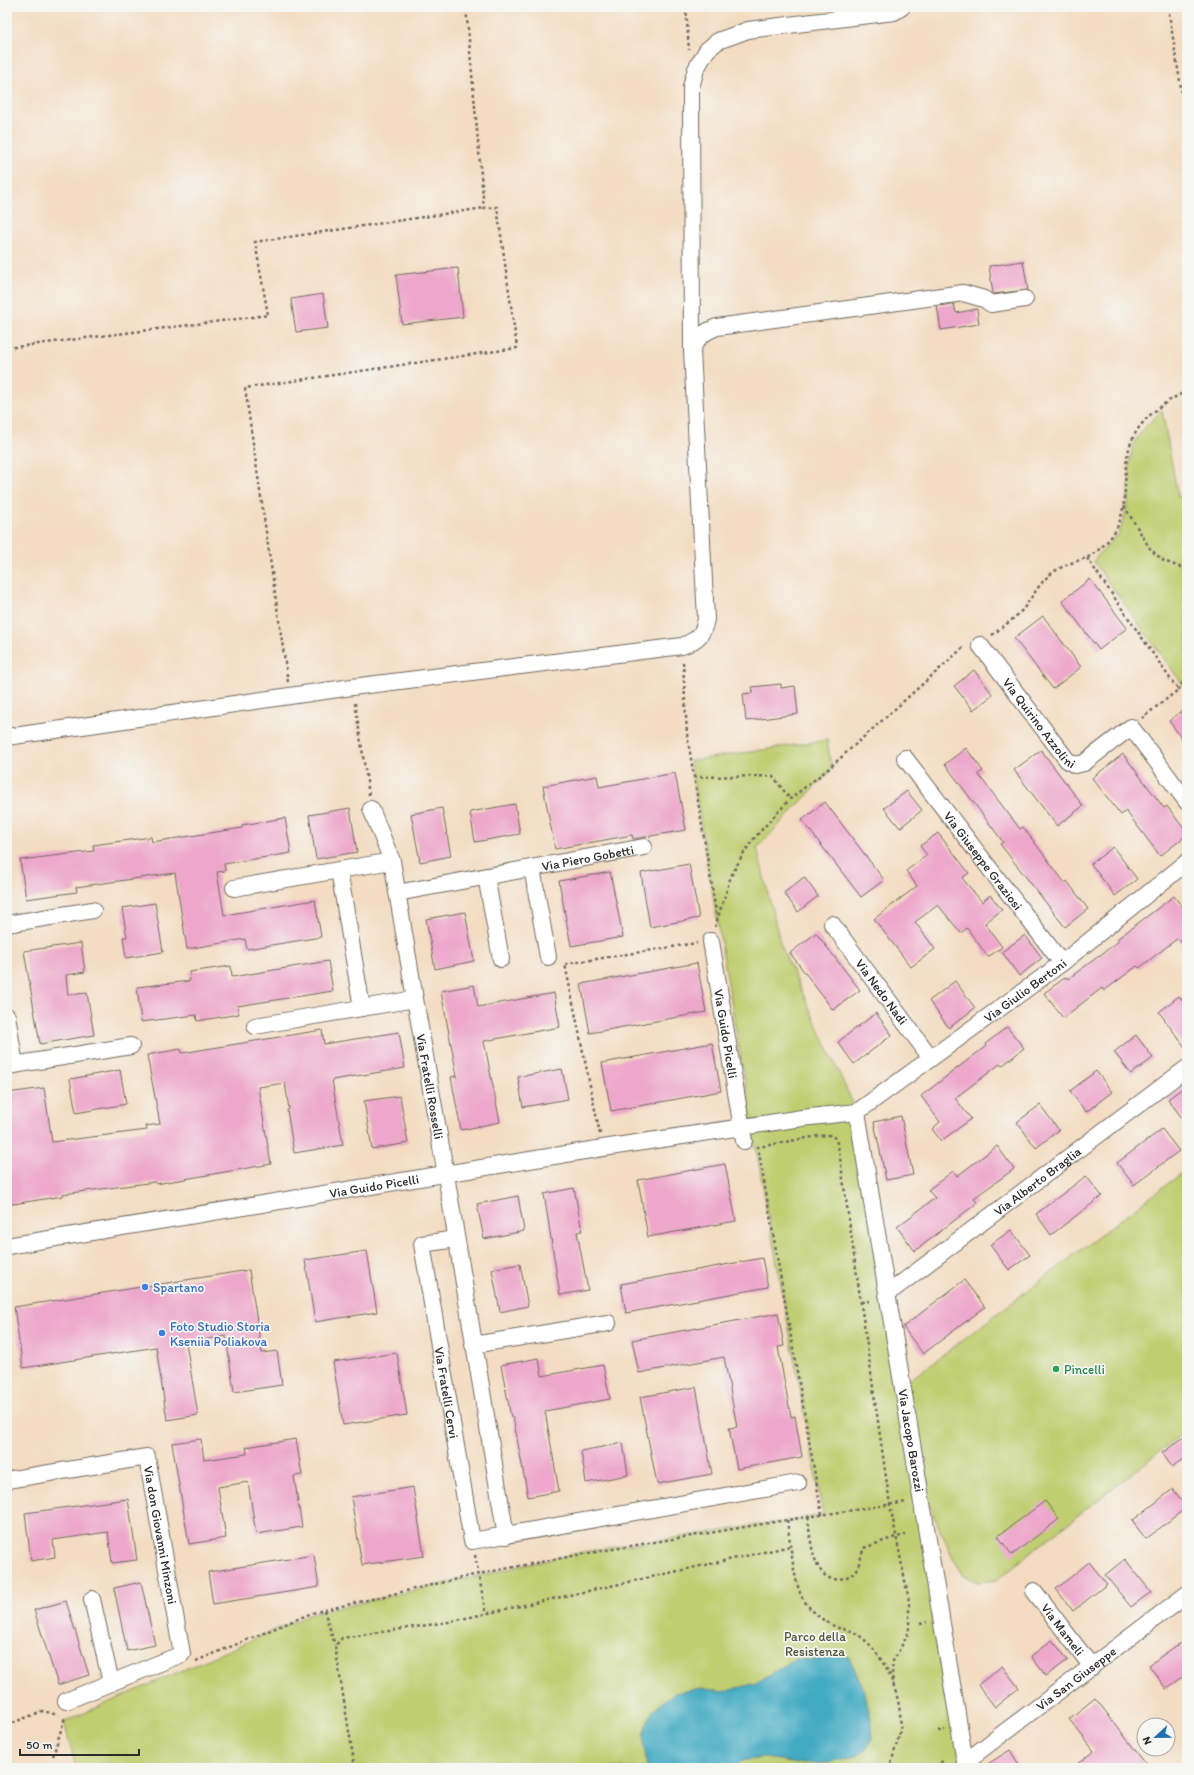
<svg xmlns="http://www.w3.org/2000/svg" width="1194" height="1775" font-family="Itim,sans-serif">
	<rect width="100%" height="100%" fill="#f6f6f2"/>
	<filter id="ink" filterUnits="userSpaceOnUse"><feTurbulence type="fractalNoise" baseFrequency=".025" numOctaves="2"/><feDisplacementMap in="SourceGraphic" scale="8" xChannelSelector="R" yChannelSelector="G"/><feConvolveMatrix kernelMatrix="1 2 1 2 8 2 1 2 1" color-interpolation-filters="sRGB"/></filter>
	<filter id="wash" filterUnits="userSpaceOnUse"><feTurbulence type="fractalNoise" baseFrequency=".012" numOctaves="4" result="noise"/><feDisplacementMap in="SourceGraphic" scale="16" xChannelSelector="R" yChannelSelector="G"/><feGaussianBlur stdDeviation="0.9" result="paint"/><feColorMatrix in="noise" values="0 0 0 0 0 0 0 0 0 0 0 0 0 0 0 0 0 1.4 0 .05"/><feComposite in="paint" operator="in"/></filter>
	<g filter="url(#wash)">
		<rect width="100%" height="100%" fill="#f3dcc1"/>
		<path fill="#bfce71" stroke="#757c4e" d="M1162,410L1178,497L1187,495V688L1186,689L1093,561L1120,532L1128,503L1130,461L1132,449L1136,439L1146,426Z
			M827,740L832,769L757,848L781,946L856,1110L752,1124L690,761Z
			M856,1114L964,1768H76L64,1722L311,1614L583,1552L823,1515L752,1127Z
			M1187,1169V1430L996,1580L978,1582L964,1576L953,1558L929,1505L906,1383Z"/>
		<path fill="#43aac3" stroke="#376a77" d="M838,1655L849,1657L862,1685L872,1722L873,1739L866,1750L853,1757L829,1763L804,1764L766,1758L745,1760L730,1768H647L643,1734L653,1710L675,1693L702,1688L722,1692L734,1689L756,1683L795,1659L817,1660Z"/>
		<g id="blocks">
			<path fill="#eda7cb" d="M1023,261L1028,290L993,294L989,266Z
				M458,268L463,317L402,324L396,275Z
				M323,294L328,328L296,332L291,299Z
				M954,304L956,313L977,309L979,324L941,330L937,306Z
				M1090,579L1127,628L1099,650L1062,601Z
				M1043,616L1081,667L1053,689L1014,638Z
				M974,670L993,695L973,710L954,686Z
				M781,684V688L795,686L798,714L746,721L743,694L753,693L752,687Z
				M1187,707V745L1169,721Z
				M966,748L983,771L978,774L1020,829L1023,827L1065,883L1067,881L1088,909L1065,927L1000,844L1003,842L945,764Z
				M1041,750L1083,806L1057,826L1014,770Z
				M1123,754L1164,808L1167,806L1187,833V835L1160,856L1126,811L1121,815L1092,778Z
				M675,773L686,830L633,839L632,835L555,849L543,786L597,776L599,787Z
				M907,791L922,810L900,828L884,808Z
				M825,802L884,880L861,897L802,820Z
				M515,804L520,834L475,842L470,812Z
				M350,808L357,852L316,859L309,815Z
				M442,808L451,856L420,862L411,814Z
				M285,818L291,853L224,864L225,871L217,872L224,915L315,900L321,937L247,949L245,939L187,949L175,873L76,887L77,892L26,899L20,860L94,851L93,845L151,837L152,842L242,828V825Z
				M938,833L969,873L962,878L982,902L990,895L1002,910L985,923L1002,947L988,957L967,928L961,933L938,905L915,922L935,949L911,967L874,919L917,886L906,871L927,855L920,846Z
				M1113,847L1137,879L1115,896L1091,864Z
				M689,864L699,918L650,927L641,873Z
				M610,872L623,937L571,946L559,881Z
				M804,877L818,896L798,912L784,893Z
				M1174,896L1187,913V950L1178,938L1139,968L1137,966L1104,991L1102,988L1063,1018L1044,993L1066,977L1068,979L1119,941L1117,939Z
				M155,903L163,952L126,958L123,937H127L122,908Z
				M465,912L474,961L435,969L426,919Z
				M816,933L860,990L833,1010L790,953Z
				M1025,935L1042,958L1019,976L1002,952Z
				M81,943L85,972L66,975L68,995L87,993L94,1035L40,1044L24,951Z
				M328,961L333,991L237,1006L239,1014L197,1021L196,1015L141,1022L137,987L190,981L189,972L231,966L232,977Z
				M697,963L706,1012L590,1033L581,984Z
				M955,981L975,1008L949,1028L929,1001Z
				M474,985L478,1007L554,993L560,1027L484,1041L500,1122L461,1130L451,1077L457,1076L441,991Z
				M1179,996L1187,1006V1050L1159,1012Z
				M876,1013L892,1035L854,1064L838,1042Z
				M1007,1027L1024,1048L1002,1066L1000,1064L955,1098L971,1119L941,1141L932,1129L940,1122L921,1096L986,1046L985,1044Z
				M322,1030L324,1044L399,1032L405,1068L332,1080L343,1145L294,1153L287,1110L289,1109L285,1083L258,1087L271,1164L156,1184L155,1182L63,1194V1196L7,1205V1093L44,1088L52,1142L147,1130L146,1126L160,1124L147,1055L181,1049L182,1053Z
				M1136,1035L1153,1058L1131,1074L1114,1052Z
				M712,1043L721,1091L611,1111L602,1063Z
				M562,1069L568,1099L523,1107L518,1077Z
				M120,1070L126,1104L76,1113L70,1079Z
				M1096,1071L1112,1092L1086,1112L1070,1091Z
				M1187,1085V1125L1168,1099Z
				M400,1096L408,1143L372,1149L364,1101Z
				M1040,1105L1059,1130L1036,1148L1017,1122Z
				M901,1116L913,1175L886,1180L874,1122Z
				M1162,1129L1179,1151L1134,1185L1117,1163Z
				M997,1146L1014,1169L974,1198L977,1203L915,1251L897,1227L935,1198L928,1190L953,1171L957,1176Z
				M725,1164L736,1221L648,1237L638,1180Z
				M1086,1176L1102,1196L1051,1235L1036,1214Z
				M574,1188L582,1231L577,1232L588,1290L560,1295L544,1194Z
				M518,1196L524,1231L484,1239L477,1204Z
				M1011,1230L1030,1255L1009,1270L990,1245Z
				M367,1251L377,1312L315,1322L305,1260Z
				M762,1258L768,1287L626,1313L621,1284Z
				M520,1264L528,1306L500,1312L492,1269Z
				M249,1270L262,1353L277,1351L282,1385L234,1392L226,1336L186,1343L198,1415L167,1420L156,1347L23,1368L14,1307Z
				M964,1280L985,1307L923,1354L903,1327Z
				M778,1313L784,1346L778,1347L791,1417L795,1416L802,1457L737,1469L729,1428L737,1427L724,1357L639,1373L632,1340Z
				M397,1353L407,1415L343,1425L333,1362Z
				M539,1358L542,1376L603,1365L610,1399L545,1411L559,1491L528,1497L513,1417H511L501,1365Z
				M696,1387L712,1474L657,1484L640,1397Z
				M1187,1435V1456L1172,1467L1162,1453Z
				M201,1439L204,1460L247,1454L246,1447L296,1439L302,1475L294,1476L302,1527L256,1534L248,1482L218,1487L226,1538L189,1544L172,1443Z
				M623,1443L628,1475L586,1483L581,1451Z
				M413,1487L424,1556L362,1565L351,1497Z
				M1173,1489L1187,1507L1146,1539L1132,1521Z
				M128,1499L137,1560L112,1563L108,1532L53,1540L55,1557L31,1561L25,1513Z
				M1045,1501L1059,1519L1012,1555L998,1536Z
				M314,1555L319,1587L213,1604L208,1572Z
				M1125,1559L1151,1592L1131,1607L1105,1575Z
				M1089,1562L1107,1584L1073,1611L1056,1589Z
				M141,1582L155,1645L127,1651L114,1588Z
				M66,1601L89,1675L58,1685L34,1610Z
				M1052,1640L1068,1660L1046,1676L1031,1656Z
				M1180,1643L1187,1653V1674L1166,1689L1149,1665Z
				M1002,1666L1019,1688L995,1707L978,1685Z
				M1095,1698L1149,1768H1072L1094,1751L1069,1719Z
				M1010,1750L1021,1768H981Z"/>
		</g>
	</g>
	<g filter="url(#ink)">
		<use href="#blocks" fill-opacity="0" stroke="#716960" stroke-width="1"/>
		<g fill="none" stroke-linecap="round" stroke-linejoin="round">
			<g stroke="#716960" stroke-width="18">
				<g id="minor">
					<path d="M692,350C697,337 704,332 717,327L963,293L984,299L991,304L1025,299"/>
					<path id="s1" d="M980,645L1067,760L1075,765L1084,763L1131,727L1187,802"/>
					<path d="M7,737L352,687L682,646C697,640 703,636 706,619L692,350L691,87L696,69L707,50L718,41L748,30L894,12L902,7"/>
					<path id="s2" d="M905,758L1062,963"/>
					<path d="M371,809L392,861L415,999"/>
					<path d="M532,868L548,957"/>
					<path d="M339,870L362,1008"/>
					<path d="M486,876L501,959"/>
					<path d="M234,888L392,861"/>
					<path id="s3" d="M397,893L644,847"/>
					<path d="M7,924L93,910"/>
					<path id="s4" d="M832,924L931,1058"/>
					<path id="s5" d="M711,941L744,1141"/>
					<path d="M7,1016L15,1065"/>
					<path id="s6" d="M255,1026L415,999L446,1175L506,1536"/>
					<path d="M7,1066L131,1046"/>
					<path id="s7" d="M857,1112L966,1768"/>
					<path id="s8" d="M456,1239L422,1244L472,1541L798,1483"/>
					<path id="s9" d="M7,1246L603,1148L802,1118L857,1112L1062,963L1187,862"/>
					<path id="s10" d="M887,1294L1187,1068"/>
					<path d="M473,1345L608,1323"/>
					<path id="s11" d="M7,1480L147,1457L182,1654L66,1701"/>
					<path id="s12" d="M1034,1591L1092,1667"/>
					<path d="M92,1599L111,1683"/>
					<path id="s13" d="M965,1762L1187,1594"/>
				</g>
			</g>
			<path stroke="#716960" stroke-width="2.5" stroke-dasharray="3 3" stroke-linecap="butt" d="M686,7L689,50
				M1168,7L1187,125
				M7,348L268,315L255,242L484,208
				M1124,506L1151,550L1164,561L1187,570
				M1087,558L1178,690L1142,718
				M992,635C1002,627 1016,618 1024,608C1033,596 1040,582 1052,573C1063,565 1074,562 1086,558C1095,555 1105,544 1111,537C1122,523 1124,506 1125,488C1126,475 1125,462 1129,449C1136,421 1162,403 1187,391
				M683,662L687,734L717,918
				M288,682L245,388L517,348L497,207L484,208L466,7
				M1178,690L1187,677
				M355,703L369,795
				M694,777L773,776L790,799
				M715,927L731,876L743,854L756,836L790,799L827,770L965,646
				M600,1134L565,964L697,943
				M861,1302L869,1301
				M822,1515L758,1147L818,1136L831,1135L836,1139L839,1151L890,1505L909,1601V1628L907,1636L893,1661L892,1671L893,1685
				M808,1517C810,1535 812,1583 839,1579C845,1578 852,1576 855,1571C860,1565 861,1555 864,1548L892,1538L905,1535
				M787,1520C790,1540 793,1577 801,1595C807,1608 821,1620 834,1626C839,1629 845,1629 851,1631C882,1645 904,1697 900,1730C898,1743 892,1755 891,1768
				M475,1555L486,1614
				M324,1610L335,1645
				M920,1624L927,1622
				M196,1661L312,1613L478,1574L583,1554L787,1520L907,1502
				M7,1725L43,1711L58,1715
				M938,1731L945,1730
				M53,1756L65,1717
				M355,1768L335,1646L342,1638L448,1622L791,1546
				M937,1768L943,1760
				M1186,1768L1187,1767"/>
			<use href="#minor" stroke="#fff" stroke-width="16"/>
		</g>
	</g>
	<g fill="#3f7fe0" stroke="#f6f6f2" stroke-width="1.5">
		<circle cx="145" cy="1287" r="4"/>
		<circle cx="162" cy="1333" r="4"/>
	</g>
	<circle fill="#2e9e5b" stroke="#f6f6f2" stroke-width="1.5" cx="1056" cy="1369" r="4"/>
	<g text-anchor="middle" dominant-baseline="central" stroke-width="3.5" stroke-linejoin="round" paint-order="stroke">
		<g font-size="13" fill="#2b2b2b" stroke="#f6f6f2">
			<text stroke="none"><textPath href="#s1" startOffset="98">Via Quirino Azzolini</textPath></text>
			<text stroke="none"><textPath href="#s3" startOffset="194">Via Piero Gobetti</textPath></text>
			<text stroke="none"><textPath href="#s2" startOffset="129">Via Giuseppe Graziosi</textPath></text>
			<text stroke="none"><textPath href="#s9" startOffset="1068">Via Giulio Bertoni</textPath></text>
			<text stroke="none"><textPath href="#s4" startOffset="84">Via Nedo Nadi</textPath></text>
			<text stroke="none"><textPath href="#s5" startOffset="94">Via Guido Picelli</textPath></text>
			<text stroke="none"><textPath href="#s6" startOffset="251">Via Fratelli Rosselli</textPath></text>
			<text stroke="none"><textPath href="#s10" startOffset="188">Via Alberto Braglia</textPath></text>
			<text stroke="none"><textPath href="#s9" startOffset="372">Via Guido Picelli</textPath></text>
			<text stroke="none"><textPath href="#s8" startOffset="185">Via Fratelli Cervi</textPath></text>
			<text stroke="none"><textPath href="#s7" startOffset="333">Via Jacopo Barozzi</textPath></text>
			<text stroke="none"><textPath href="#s11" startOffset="221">Via don Giovanni Minzoni</textPath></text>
			<text stroke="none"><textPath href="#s12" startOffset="48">Via Mameli</textPath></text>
			<text stroke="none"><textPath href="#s13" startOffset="139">Via San Giuseppe</textPath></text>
		</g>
		<g font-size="13" fill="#366cbe" stroke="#f6f6f2" text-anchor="start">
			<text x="153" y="1287">Spartano</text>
			<text x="170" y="1326">Foto Studio Storia<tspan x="170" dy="15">Kseniia Poliakova</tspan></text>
		</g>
		<g font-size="13" fill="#27864d" stroke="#f6f6f2" text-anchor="start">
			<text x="1064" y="1369">Pincelli</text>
		</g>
		<g font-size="13" fill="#50543c" stroke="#f6f6f2">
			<text x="815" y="1636">Parco della<tspan x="815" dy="15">Resistenza</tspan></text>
		</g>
	</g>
	<rect width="1194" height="1775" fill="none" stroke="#f6f6f2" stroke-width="24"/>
	<g transform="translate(1156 1737) rotate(248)"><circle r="19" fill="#f6f6f2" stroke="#a5a5a2"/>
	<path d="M0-3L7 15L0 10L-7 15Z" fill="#1f6fb2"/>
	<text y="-6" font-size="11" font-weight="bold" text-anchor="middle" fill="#2b2b2b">N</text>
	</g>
	<path d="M20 1749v6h119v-6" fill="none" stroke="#2b2b2b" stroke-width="2"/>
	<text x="26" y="1749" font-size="12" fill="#2b2b2b" stroke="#f6f6f2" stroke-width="3" paint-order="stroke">50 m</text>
</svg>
